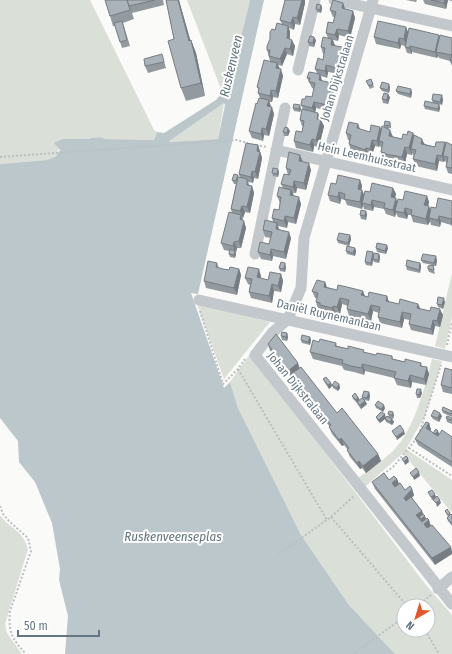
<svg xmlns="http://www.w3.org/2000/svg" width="452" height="654" font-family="'Fira Sans Condensed',sans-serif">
	<rect width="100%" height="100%" fill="#fafaf8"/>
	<path fill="#dadfd7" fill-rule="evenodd" d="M0,0H90L154,130L157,132L154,140L105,139L101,137L91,138L89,139H63L55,157L48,160L0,164Z
		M187,0H250L230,82L226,88L221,89Z
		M224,103L218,139L170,142L169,140Z
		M452,273V317L445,349L435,346Z
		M197,304L270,322L224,379Z
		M250,354L426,585L452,615V654H395L349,605L301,535L238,408L230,382ZM404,606H428V630H404Z
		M432,359L442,361L425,416L406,449L452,480V513L403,453L365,487L358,478C369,470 382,461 392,452C414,431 425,387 432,359Z
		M0,515C10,529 23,530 28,549L5,624L7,633L22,654H0Z"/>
	<path fill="#bbc7cb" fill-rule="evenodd" d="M250,0H264L198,294L191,293L224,388L230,382L238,408L301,535L349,605L395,654H65L68,616L59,580L60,569L52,523L35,482L19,462L18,441L0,418V164L47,160L55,157L60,150L54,143L63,139H89L91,138L101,137L105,139L154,140L157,132L164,133L216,100L221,94V89L226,87L230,82ZM224,103L225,105L218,139L170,142L169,141Z"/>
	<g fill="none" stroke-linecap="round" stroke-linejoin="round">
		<path stroke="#bbbfc2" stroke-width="2" stroke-dasharray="2 2" stroke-linecap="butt" d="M256,145L267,147
			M0,157L236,140L248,143
			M200,311L223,384L238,369L245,359
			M447,345L452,322
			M238,369L327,520
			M420,431L441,365
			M409,448L452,476
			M383,474L393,467L417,438
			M0,506L3,514L9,521L28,538L31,551L10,611C8,632 12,639 26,654
			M331,517L407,606
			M279,554L331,517L354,496
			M417,606L431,595
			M425,630L439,654
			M353,654L404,617"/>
		<path stroke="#c3c8cc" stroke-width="11" d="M334,0L452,26
			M373,0L304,238L301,288L288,319L272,333L255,355L452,604
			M298,70L315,0
			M276,150L452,190
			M255,254L285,108
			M199,300L452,357
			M438,589L452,577"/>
	</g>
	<path fill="#929a9f" d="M105,0H163L164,5L132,13L134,19L123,23L130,46L122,48L115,26H113L110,16Z
		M166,0H179L190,40H191L196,53L205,96L186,101L181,88L174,39Z
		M285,0H305V3L300,25L295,24L294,30L289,28L290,32V39L295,46L293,56L287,54L282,66L278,65L283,76L278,98L273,97L272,102H269L274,114L269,136L264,135L263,141L252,138L249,131L257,104L260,98L258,93L259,91L257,87L270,61L267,50L275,30L282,24L280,20Z
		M406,0H417L416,2Z
		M423,0H452V1L448,0L446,9L425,4Z
		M343,3L345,9L353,11L355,18L350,38L339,35L338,41L333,40L335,46L345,54L340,74L328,72L327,78L321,76L322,81L334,90L329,111L316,108L315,112L320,120L324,126L319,147L314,146L313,152L296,148L294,141L302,132L303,126H302L300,120L303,109L301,105L305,99L312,97L314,89L312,88L307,78L317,73L315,69L323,60L324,54H323L321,47L328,38L326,33L333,23L335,17H333L330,10Z
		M321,5L322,8L321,13L317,12L316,9Z
		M408,32L440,37L452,38V66L450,61L439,58L438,56L437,58L412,52V54L407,53L405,47V46L401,45L400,49L376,44L374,37Z
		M316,40L314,47L309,46L308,42Z
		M164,61L166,68L148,73L145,66Z
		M366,81L373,84L374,87L370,89Z
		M390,87L389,93L382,91L380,88Z
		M396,91L412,92L411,98L398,94Z
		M390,97L388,104L383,103L382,99Z
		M443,99L442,105L439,104L440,108L439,112L425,109L424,106L433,103L432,100Z
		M293,108L301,109L300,112L294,111Z
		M390,122L391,126V128L387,129L393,137L402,139L407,135L413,133L414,135L425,144L435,147L445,142L446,145H452V174L448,173L446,167L447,163H446L445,160L444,162L439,161L437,171L416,166L413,159L414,155H413L412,153V155L407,154L405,163L387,161V159L383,158L381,152L382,148H381L380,145L379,147L375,146L372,155L368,154V156L351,151L349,144V140H348L346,133L358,124L360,129L370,132L381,130L385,128L384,126Z
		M290,131L288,136H284L283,132Z
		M258,145L262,158L258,179L254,178L253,183L248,182L250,186H252L254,193L250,213L245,212L243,218L242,217L246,228L241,248H237L235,252L236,254L235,258L230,257L229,254V251L224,250L221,243L232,213L231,209L236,184H234L232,180L238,175L239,178H240L239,174Z
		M303,162L311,170L306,190L297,188L296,193H293L294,196L301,204L296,224L288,222L287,228L278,226L279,229L291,238L286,259L273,256L272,261L261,259L258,252L269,244L271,238L265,237L263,230L273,222L272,218L279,210L280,203L277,196L283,188L281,184L288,175L286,168Z
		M279,172L278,177L273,176L272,173Z
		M360,180L362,186L361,190L364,194L370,192L393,188L396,194L395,198L397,202L403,200L427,196L429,202L428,206L431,210L452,201V227L451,225L441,222L440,227L431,225L430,221L428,225L413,222L411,215H408L407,219L398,217L396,213L395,217L386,214L384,209L374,207L373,211L364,209L363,205L362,209L347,205L345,200L341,199L340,204L330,201L328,195L336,184Z
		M367,214L366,220L361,219L360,215Z
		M350,235L351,239L349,246L338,243L337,240Z
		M355,248L356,251L355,256L347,254L346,251Z
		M376,248H388L386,254L377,252Z
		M374,254H379L380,257L379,263L374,262L373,260L372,266L366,265L365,262Z
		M421,260H437L436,266H433L435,274L429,272L428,269L432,265L423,263Z
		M217,263L219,268L229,270L239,269L241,275L237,295L206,288L204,281Z
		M420,263L421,266L420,273L407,270L406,266Z
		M286,267L285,272L280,271L279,268Z
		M281,274L283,281L281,292L274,291L272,303L251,298L249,292L250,285L248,284L245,278L261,276V278L268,280Z
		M325,282L327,287L337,290L363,291L365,296L368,297L387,296L389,302L399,304H418L420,309L443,315L440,327L435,326L433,335L411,330L409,324L410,320L404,319L402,328L380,323L378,317L379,313L373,311L371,321L349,316L347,309L348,306L342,304L340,314L335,313V315L322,312L321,309H318L316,302L317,298H315L312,291Z
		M445,302L443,309L438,307L437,304Z
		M287,333L288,337L287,341L282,340L281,336Z
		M310,337L311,340L310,345L302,343L301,340Z
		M336,343L337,346L376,355L392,356L393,359L405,362L421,363L422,366L429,374L426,385L412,382L411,388L397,385L394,378L365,371L364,375L354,372L344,370L342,366L313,359L310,352Z
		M268,344L298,363L299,368L337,413L378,454L381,461L366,473L362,468L360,469L350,457L347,450H348L344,445L342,446L332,434L329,427H330L326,422L323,423L314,411L311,404H312L308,399L305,400L296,388L292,376L291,377L287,372L284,374L275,361L272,354H273L270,351Z
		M452,370V394L443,392L441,385Z
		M323,379L331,383L332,386L329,389L325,383Z
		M339,384L340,388L338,391L333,388L332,385Z
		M422,393L420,398H417L416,394Z
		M370,395L369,401L364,400L365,401L367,404L361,409L358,405L357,403L353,399L352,396L359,400H364L362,397Z
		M375,405L385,408L383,412L376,408Z
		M442,410L452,411V417L443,413Z
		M388,414L394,415L393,419L391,418L394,422L392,425L386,422L385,419L380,423L377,420L376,417H386L389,416Z
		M431,416H442L439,422L433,419Z
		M446,418H452V424L447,422Z
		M429,423L431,430L430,431L433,433L438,431L439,434L452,437V467L418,445L415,439Z
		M397,479L399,484L405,490L412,489L414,495L412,498L422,511L426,519L429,520L431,526L435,565L375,489L372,482Z
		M445,511L450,513L451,515H452V526L448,521L447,518L448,517Z"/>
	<path fill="#777d82" d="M178,0H179L180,4L194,53L189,41Z
		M302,0H305V3L300,25L297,18Z
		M445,0H448L446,9L444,3Z
		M343,3L345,9L342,8Z
		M321,5L322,8L321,13L320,10Z
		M353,11L355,18L350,38L348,31Z
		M293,17L295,24L294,30L291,23Z
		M288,26L290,32L289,45L287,38Z
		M406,27L409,34L406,46L404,39Z
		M337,29L339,35L338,41L335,35Z
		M439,35L441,41L436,52L438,56L437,58L435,52Z
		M314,37L316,40L314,47L313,43Z
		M399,38L401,45L400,49L398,43Z
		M332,39L335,45H331Z
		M191,40L196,53L205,96L201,83Z
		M292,40L295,46L293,56L290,49Z
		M410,46L412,52V54L409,48Z
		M342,47L345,54L340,74L337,68Z
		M285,48L287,54L282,66L280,59Z
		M277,63L280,69L276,68Z
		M326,65L328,72L327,78L325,71Z
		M281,69L283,76L278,98L276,91Z
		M320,74L322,81L319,80Z
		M332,83L334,90L329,111L327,105Z
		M389,84L390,87L389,93L388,90Z
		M411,89L412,92L411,98L410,94Z
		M271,90L273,97L272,102L270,96Z
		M388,94L390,97L388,104L387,100Z
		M442,95L443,99L442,105L440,102Z
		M269,100L271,107L267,106Z
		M314,102L316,108L315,114L312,108Z
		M439,104L440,108L439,112L438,109Z
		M300,105L301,109L300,112L299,109Z
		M272,107L274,114L269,136L266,129Z
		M318,113L320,119L319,125L317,119Z
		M321,120L324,126L319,147L316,140Z
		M358,124L360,130L357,128Z
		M380,127L383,133L379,141L380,145L379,147L377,141Z
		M262,128L264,135L263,141L261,134Z
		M288,128L290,131L288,136L287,133Z
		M390,130L393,137L389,136Z
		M413,133L415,139L411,149L412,153V155L409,148Z
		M312,139L314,146L313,152L310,145Z
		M422,139L425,145L421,144Z
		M372,140L375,146L372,155L370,149Z
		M445,142L447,149L443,156L445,160L444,162L442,156Z
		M258,145L262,158L258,179L255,172L257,151Z
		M405,147L407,154L405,163L402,157Z
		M366,148L368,154V156L365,150Z
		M300,155L303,162L299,161Z
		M437,155L439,161L437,171L435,164Z
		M309,163L311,170L306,190L304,183Z
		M278,169L279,172L278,177L277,174Z
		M252,171L254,178L253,183L251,177Z
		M360,180L362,186L360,196L358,189Z
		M294,181L297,188L296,193L293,187Z
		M252,186L254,193L250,213L247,207Z
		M393,188L396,194L393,204L391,197Z
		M291,190L294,196L290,195Z
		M362,190L365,197L362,203L363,205L362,209L360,202Z
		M339,192L341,199L340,204L338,197Z
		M427,196L429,202L427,211L424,205Z
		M299,197L301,204L296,224L294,218Z
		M396,198L398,205L395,211L396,213L395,217L393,210Z
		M372,200L374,207L373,211L371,205Z
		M242,206L245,212L243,218L240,211Z
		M429,206L431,213L429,218L430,221L428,225L426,219Z
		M405,208L408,215L407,219L404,213Z
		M366,211L367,214L366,220L365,216Z
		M241,215L243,221L240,219Z
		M285,216L288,222L287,228L284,221Z
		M439,216L441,222L440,227L438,220Z
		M244,221L246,228L241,248L239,241Z
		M277,223L279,230L276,229Z
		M289,232L291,238L286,259L284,252Z
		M350,235L351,239L349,246L348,243Z
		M234,242L237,248L236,253L233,246Z
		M387,245L388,248L386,254L385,251Z
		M355,248L356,251L355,256L353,253Z
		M271,249L273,256L272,261L270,255Z
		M235,251L236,254L235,258L234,255Z
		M373,252L374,255L373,259V260L372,266L371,263Z
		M379,254L380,257L379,263L378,260Z
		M436,256L437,260L436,266L434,263Z
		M285,263L286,267L285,272L284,269Z
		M420,263L421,266L420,273L419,270Z
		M239,269L241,275L237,295L234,288Z
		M259,269L261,276L260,284L257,277Z
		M281,274L283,281L281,292L278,286Z
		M325,282L327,288L324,287Z
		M272,284L274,291L272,303L269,296Z
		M363,291L365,297L361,295Z
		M387,296L389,303L386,301Z
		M340,298L342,304L340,314L337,307Z
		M444,298L445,302L443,309L442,305Z
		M418,304L421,310L417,308Z
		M371,305L373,311L371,321L368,314Z
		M333,306L335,313V315L332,308Z
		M440,309L443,315L440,327L437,321Z
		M402,312L404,319L402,328L400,322Z
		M433,320L435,326L433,335L431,329Z
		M287,333L288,337L287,341L286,337Z
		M310,337L311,340L310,345L308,342Z
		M298,363L300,370L291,374L292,376L291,377L288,371Z
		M362,364L365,371L364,375L362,368Z
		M284,365L287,372L284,374L282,367Z
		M427,367L429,374L426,385L424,379Z
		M410,375L412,382L411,388L408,381Z
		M331,383L332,386L329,389L328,385Z
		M339,384L340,388L338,391L337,388Z
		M421,389L422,393L420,398L419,395Z
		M305,392L308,399L305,400L303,394Z
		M369,392L370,395L369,401L367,398Z
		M358,397L360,400L357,403L356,400Z
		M365,401L367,404L361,409L360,405Z
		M384,405L385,408L383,412L381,409Z
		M393,412L394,415L393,419L392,415Z
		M440,413L442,416L439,422L438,418Z
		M385,414L386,418L380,423L379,420Z
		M323,415L326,422L323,423L321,417Z
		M392,419L394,422L392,425L390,422Z
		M429,423L431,430L428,435L426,428Z
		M404,431L405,434L397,440L396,437Z
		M438,431L439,434L436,438L435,435Z
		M341,438L344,445L342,446L339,440Z
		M378,454L381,461L366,473L363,466Z
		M408,458L409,462L405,465L404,462Z
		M359,461L362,468L360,469L357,463Z
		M419,472L420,476L414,480L413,477Z
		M397,479L400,486L394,490L392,483Z
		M412,489L414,495L406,505L404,498Z
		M435,494L436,497L432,500L431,497Z
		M440,500L441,503L437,507L436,503Z
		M422,511L424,517L425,516L426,520L422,523L421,519L419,517L420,520L416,515Z
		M429,520L431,527L426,531L424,524Z
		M451,547L452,551V554L435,565L432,558Z"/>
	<path fill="#aab3b9" stroke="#777d82" d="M105,0H127L130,10L110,16Z
		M127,0H155L129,6Z
		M166,0H178L189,41L191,40L201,83L181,88L168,41L174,39Z
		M285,0H302L297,18L293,17L291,23L280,20Z
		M333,0L343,3L342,8L353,11L348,31L337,29L335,35L326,33L328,22L333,23L336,12L330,10Z
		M431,0H445L444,3Z
		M317,4L321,5L320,10L316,9Z
		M122,21L127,40L120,42L114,23Z
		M378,21L406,27L404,39L399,38L398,43L374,37Z
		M277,23L288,26L287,38L292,40L290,49L285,48L280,59L269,56L270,50H267V46L270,39V32L272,29L275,30Z
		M409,28L439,35L435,52L410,46L409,48L405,47Z
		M440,35L452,38V62L450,61L452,55L436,52Z
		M310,36L314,37L313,43L308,42Z
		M323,37L332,39L331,45L342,47L337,68L326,65L325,71L315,69L318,58L323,60L325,48L321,47Z
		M162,54L164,62L145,66L144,59Z
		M264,60L277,63L276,68L281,69L276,91L271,90L270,96L258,93L259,88L257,87Z
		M309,72L320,74L319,80L332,83L327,105L314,102L312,108L301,105L302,99H305L306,96L312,97L315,83L309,82L310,78H307Z
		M371,79L373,84L369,86L366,81Z
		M382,82L389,84L388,90L380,88Z
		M398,86L411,89L410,94L396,91Z
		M384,93L388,94L387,100L382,99Z
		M433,94L442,95L440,102L432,100Z
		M259,98L269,100L267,106L272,107L266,129L262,128L261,134L249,131L256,103L257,104Z
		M425,101L439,104L438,109L424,106Z
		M294,104L300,105L299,109L293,108Z
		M302,109L318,113L317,119L321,120L316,140L312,139L310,145L294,141L296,131L302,132L304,121L300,120Z
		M385,121L390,122V125L384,126Z
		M349,122L358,124L357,128L370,132L371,125L380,127L377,141L372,140L370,149L366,148L365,150L349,144L351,135L346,133Z
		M382,126L390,130L389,136L402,139L403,134L407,135L408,131L413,133L409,148L405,147L402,157L385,154V153L381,152L383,142L379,141Z
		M285,127L288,128L287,133L283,132Z
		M414,135L422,139L421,144L435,147L436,142H445L442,156L437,155L435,164L413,159L416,150L411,149Z
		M446,142L452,145V168L446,167L448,157L443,156Z
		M246,143L258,145L257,151L260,152L255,172L252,171L251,177L239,174Z
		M289,152L300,155L299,161L309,163L304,183L294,181L293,187L281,184L284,174L289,175L291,170L286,168Z
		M273,168L278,169L277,174L272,173Z
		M234,174L238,175L236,181L232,180Z
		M338,175L360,180L358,189L362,190L360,202L344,199L345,194L339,192L338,197L328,195L331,183L336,184Z
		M238,177L247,179V185L252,186L247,207L242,206L240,211L231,209Z
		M372,183L393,188L391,197L396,198L393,210L384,208L385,203L372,200L371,205L362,203L365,191L370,192Z
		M279,187L291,190L290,195L299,197L294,218L285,216L284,221L272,218L274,209L279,210L281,197L277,196Z
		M405,191L427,196L424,205L429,206L426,219L411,215L412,210L405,208L404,213L395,211L398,199L403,200Z
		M438,198L452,201V224H451L452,219L439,216L438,220L429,218L431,207L436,208Z
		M361,210L366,211L365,216L360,215Z
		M229,212L241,215L240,219L244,221L239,241L234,242L233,246L221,243Z
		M265,220L277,223L276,229L289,232L284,252L271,249L270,255L258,252L260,242L269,244L272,232L263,230Z
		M339,233L350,235L348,243L337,240Z
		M377,243L387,245L385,251L376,248Z
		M347,246L355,248L353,253L346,251Z
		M230,249L235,251L234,255L229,254Z
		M367,251L373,252L371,263L365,262Z
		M374,253L379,254L378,260L373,259Z
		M423,254L436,256L434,263L421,260Z
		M407,260L420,263L419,270L406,266Z
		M208,261L217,263L216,267L223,269L229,270L230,267L239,269L234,288L204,281Z
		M281,262L285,263L284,269L279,268Z
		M433,265L434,270L428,269V266Z
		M248,267L259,269L257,277L268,280L270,272L281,274L278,286L272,284L269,296L249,292L252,279L245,278Z
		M317,280L325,282L324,287L337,290L338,285L347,287L363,291L361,295L368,297L369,292L387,296L386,301L399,304L400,299L418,304L417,308L430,311L431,307L440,309L437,321L433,320L431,329L409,324L411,314L402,312L400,322L378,317L380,307L371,305L368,314L347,309L349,300L340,298L337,307L333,306L332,308L320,305V303L316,302L318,293L312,291Z
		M438,297L444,298L442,305L437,304Z
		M282,332L287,333L286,337L281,336Z
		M276,334L298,363L288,371L284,365L282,367L272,354L274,353L268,344Z
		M302,335L310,337L308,342L301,340Z
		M320,339L336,343L335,346L348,349V346L364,350L363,352L376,355L377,353L392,356V359L405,362V359L421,363L420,366L427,367L424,379L410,375L408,381L394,378L396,372L362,364V368L351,366L342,363L343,360L310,352L313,340L319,342Z
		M301,367L337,413L342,408L378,454L363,466L359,461L357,463L347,450L349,448L341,438L339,440L329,427L331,425L323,415L321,417L311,404L313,402L305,392L303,394L293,381L295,379L291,374Z
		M445,368L452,370V388L441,385Z
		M326,377L331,383L328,385L323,379Z
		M335,381L339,384L337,388L332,385Z
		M417,389H421L419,395L416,394Z
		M364,391L369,392L367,398L362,397Z
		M355,393L358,397L356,400L352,396Z
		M362,398L365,401L360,405L357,402Z
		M378,401L384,405L381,409L375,405Z
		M443,407L452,411L451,414L442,410Z
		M434,410L440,413L438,418L431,416Z
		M389,411L393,412L392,415L388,414Z
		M381,412L385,414L379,420L376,417Z
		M387,416L392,419L390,422L385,419Z
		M447,416L452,418L451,420L446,418Z
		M426,422L429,423L426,428L438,436L442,430L452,437V462L415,439Z
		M400,425L404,431L396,437L392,431Z
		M436,429L438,431L435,434L433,433Z
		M406,456L408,458L404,462L402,459Z
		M416,468L419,472L413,477L410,473Z
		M384,473L389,480L394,476L397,479L392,483L395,487L400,483L405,490L410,486L412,489L404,498L406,501L411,497L422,511L416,515L422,522L427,518L429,520L424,524L427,528L432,525L451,547L432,558L372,482Z
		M432,490L435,494L431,497L428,492Z
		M437,496L440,500L436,503L433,500Z
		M447,509L450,513L448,515L445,511Z
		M423,514L425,516L421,519L419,517Z
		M451,514L452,515V524L447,518Z"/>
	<g text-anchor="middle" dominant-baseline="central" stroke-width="4" stroke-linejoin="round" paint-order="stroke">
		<g font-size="12" fill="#657683" stroke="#fff">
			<text transform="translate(337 78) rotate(-73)">Johan Dijkstralaan</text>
			<text transform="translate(367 157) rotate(13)">Hein Leemhuisstraat</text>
			<text transform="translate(329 315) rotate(13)">Daniël Ruynemanlaan</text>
			<text transform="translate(298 388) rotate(51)">Johan Dijkstralaan</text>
		</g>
		<g font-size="13" font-style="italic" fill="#60757c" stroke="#fff">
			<text transform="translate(231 66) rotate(-77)">Ruskenveen</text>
			<text x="173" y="536">Ruskenveenseplas</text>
		</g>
	</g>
	<g transform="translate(416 618) rotate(218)"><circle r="19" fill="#ffffff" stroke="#c1c8cd"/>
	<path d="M0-3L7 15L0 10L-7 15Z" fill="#e4572e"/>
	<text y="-6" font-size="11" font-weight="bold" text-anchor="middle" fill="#657683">N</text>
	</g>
	<path d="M18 630v6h81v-6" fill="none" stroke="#657683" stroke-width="2"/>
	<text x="24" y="630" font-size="12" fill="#657683" stroke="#ffffff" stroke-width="3" paint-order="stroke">50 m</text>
</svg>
